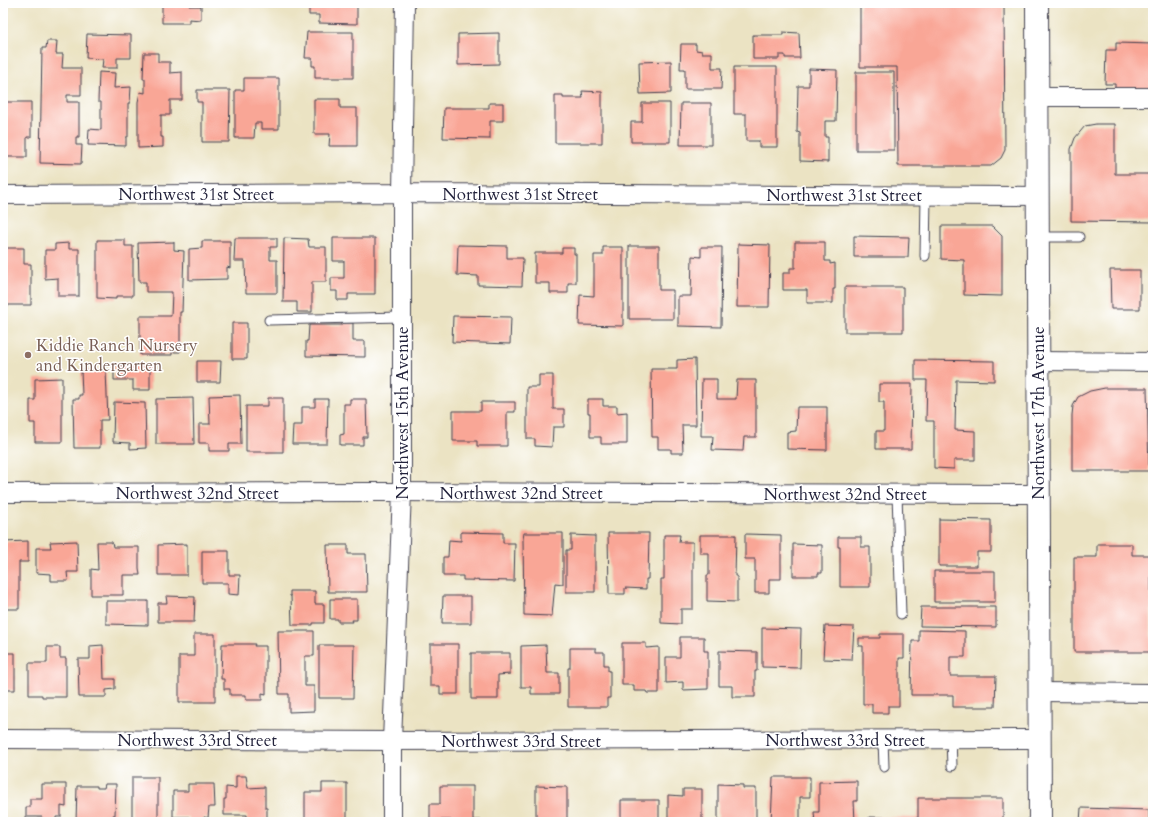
<svg xmlns="http://www.w3.org/2000/svg" width="1156" height="825" font-family="Cardo,serif">
	<rect width="100%" height="100%" fill="#fff"/>
	<filter id="ink" filterUnits="userSpaceOnUse"><feTurbulence type="fractalNoise" baseFrequency=".025" numOctaves="2"/><feDisplacementMap in="SourceGraphic" scale="8" xChannelSelector="R" yChannelSelector="G"/><feConvolveMatrix kernelMatrix="1 2 1 2 8 2 1 2 1" color-interpolation-filters="sRGB"/></filter>
	<filter id="wash" filterUnits="userSpaceOnUse"><feTurbulence type="fractalNoise" baseFrequency=".012" numOctaves="4" result="noise"/><feDisplacementMap in="SourceGraphic" scale="16" xChannelSelector="R" yChannelSelector="G"/><feGaussianBlur stdDeviation="0.9" result="paint"/><feColorMatrix in="noise" values="0 0 0 0 0 0 0 0 0 0 0 0 0 0 0 0 0 1.4 0 .05"/><feComposite in="paint" operator="in"/></filter>
	<g filter="url(#wash)">
		<rect width="100%" height="100%" fill="#ebe3c3"/>
		<g id="blocks">
			<path fill="#f9a696" d="M162,3H189V6H201V20L189,19V23H162Z
				M309,3H357V24L319,23V15H309Z
				M860,3H1004L1005,150L1001,158L991,166H898L897,67H860Z
				M307,32H353V78H315V66H312V58H305Z
				M783,32L799,33L800,58H785V55H779V59H753V35H783Z
				M499,33V64L458,65V34Z
				M87,34L131,35V58H117V68H102L103,59L86,58Z
				M47,41H57L56,54H63L62,68H81V95H67V102H79V137H76V145H82L81,164L40,163L42,48H46Z
				M1116,43L1153,44V78H1150V91L1115,90V84H1105L1106,50H1116Z
				M681,44H696V50L702,51V53H712V68H722L721,89H685V69H680Z
				M144,53H158V62H170V73L182,72V100H170V115H161V137H163V147L138,148V102L140,92L145,93V79H143Z
				M671,61V93L640,94L639,62Z
				M734,67H777V147H759V141H746V114H734Z
				M809,69L837,70L836,121H825V137H828V162L800,161V133L797,132L798,86H809Z
				M99,72L115,73L114,88L131,87L130,103H128V137H126V146L88,145L89,129L101,130V102H98Z
				M856,72H894V150H856Z
				M244,78H279V129H261V123H255L254,138H235V90H244Z
				M197,90H230L229,142H202V102H197Z
				M582,91L602,92V143H555V95H563V98H583Z
				M314,99H340V108H357V146H329L330,134H314Z
				M3,102H31V137H27V157H3Z
				M489,103H503V121H490V139L443,138L444,108H489Z
				M642,103H670V142H631V122H642Z
				M681,103H711V145H680Z
				M1096,124H1115V174H1153V222L1071,221V149L1075,138L1085,126Z
				M941,226H992L1002,236V296L964,295V260L941,259Z
				M854,236L909,237L908,257H854Z
				M235,238H277V247H270V260H277V293H246L245,261H234Z
				M284,238L308,239L309,247H326V282H312V312H297V302H283Z
				M333,238H375V294H348V300H337V291H331V278H344V261H333Z
				M97,240H125V246H133V296H116V299L97,298Z
				M202,241H230V268L227,267V279L189,280V249L202,248Z
				M174,242V250L184,251L182,312H180V352H172V355H140V316H171L172,292H146V282H139L138,243Z
				M795,242H825V261H830V264L835,263V289H833V303H807V290H783V273H790V268H795Z
				M69,243V249H79V296H58V278L45,279V250H55V244Z
				M738,244L770,245L769,307H737Z
				M458,245L507,246V258H523L522,286L478,285V276L457,275Z
				M629,246H659V290H673V319H629Z
				M603,247H623V326L579,325L580,295L594,296V255H603Z
				M701,247H722L721,327L678,326V296H691L692,256L701,257Z
				M3,248H24V264H31V305H3Z
				M562,248H574V254H576V283H568V293H550V283H535V253H562Z
				M1110,270H1140V309H1111Z
				M845,287H903V332H845Z
				M453,316L511,317L510,344L452,342Z
				M232,323H247V359H232Z
				M342,323H353V341H365V357L306,356V341H308L309,325H342Z
				M695,359L696,425H682L683,453H671V449H658V437H652L651,369H677V360Z
				M915,360L994,361V381L956,380L955,430L975,431V460H954V469L934,468V421H926L927,380H915Z
				M197,361H221L220,382H197Z
				M114,365H150V390H133V380H114Z
				M81,370H106L108,420H100V448H74L73,399H79V395H82Z
				M539,375H553V409H564V427H553L552,447L535,446V439H527V387H539Z
				M62,378V442H35V423H30V400H35V379Z
				M702,379H717V399H736L737,380H756V437H744L743,451L712,450L713,436H701Z
				M879,384H912L911,449H876V431H884V402H879Z
				M1105,388H1147L1149,471H1072V415L1073,406L1078,397L1090,391Z
				M240,395L241,444H229V451H209V443H199V424H210L209,396Z
				M193,398L194,444H156V399Z
				M268,398H283V452H246V406H268Z
				M315,399H328L327,444H292L293,425H302V407H315Z
				M350,399H366L367,437H363V445H340V435L344,434V404H350Z
				M588,399H603V406H617V413L627,412V444H601V437H590V413H588Z
				M114,402L145,403L146,448L130,449V443L113,442Z
				M481,402H515V412H507V446H477V441H453V411H481Z
				M797,407H827V450L787,449V432L796,431Z
				M939,519L991,520V552H977V566H939Z
				M461,532L503,533V543H515L514,581L463,580V576H443V557H448L449,540L461,541Z
				M524,533H563V584L555,583L552,616L524,615L523,539Z
				M608,533H649L648,579H646V589L625,588V594H609Z
				M745,534L781,535V579H769V593H755V559H745Z
				M571,535L595,536V592H566V550H571Z
				M664,535H680L679,542H693V609H681V624L661,623V579H664Z
				M700,535H736L735,576H737V602L707,601V575H709V553H700Z
				M838,537H861V547H870V587H840V547H838Z
				M28,541V562H19V609H3V542Z
				M77,541L78,572H67L68,581H51V574L36,573V548H51L50,542Z
				M97,542H112L113,547H139V568L140,575H123V595H91V569L98,570Z
				M187,544V575H158V545Z
				M793,544L822,545V573H818V576H793Z
				M1097,544H1132V555H1151V652H1074V557H1097Z
				M327,545H348V554H366L367,592H328Z
				M202,551H229V575H240L239,595L228,594V583H202Z
				M934,571H995V602H934Z
				M290,591H315V604H324V623H313V625H292L291,596H290Z
				M166,596L195,597L194,622H158V603H167Z
				M443,596H471V623H442Z
				M330,599H357V620H352L353,622H338V619H330Z
				M106,601H148V625L106,624Z
				M921,607H996V627L920,626Z
				M825,626L854,627L852,660L823,659Z
				M762,628L801,629L800,668L762,667Z
				M919,630L965,631V657H950V676H996L995,707H953V695H911L912,641H919Z
				M278,631H314V656H305V686H314V711L289,712V694H279Z
				M194,634H215V702H179V656H194Z
				M880,634H904V658H899V706H888V713H872V704H863V646H859V638H880Z
				M680,637H704V651H708V689L683,690V682L666,683V657H680Z
				M622,643H646V648L659,647V693H647L646,691H634V685H622Z
				M222,644H255L254,646H266V694L262,693V700H246V695H230V689H224V679H221Z
				M430,644H458V694H440V686H430Z
				M103,645L104,679H115V689L106,690V697H79L78,659H90V646Z
				M319,645H354L353,698H319Z
				M546,645L547,673H559V694H531V687H521V646Z
				M47,647H60V658H66V697H42V695H29V663H47Z
				M570,648H596V652H604V665H608V671H610V698H607V707H568V668H570Z
				M719,651L757,652V671H755V697H732V686H719Z
				M4,653H15V690H3V654Z
				M471,653H510V674L498,675V699H471Z
				M236,776H246L248,788L265,787V808H267V822H247V815H224V799H226V787L236,788Z
				M132,777H158V822H132Z
				M773,777H810V797H800V822H771Z
				M857,781V801H854L855,822H815L814,812H819V782Z
				M322,783H347V821H305V792H322Z
				M42,784H66V807L61,806V817H56V822H42V817H26V807H30V799H42Z
				M105,784H116L115,815H113V822H76L77,786H97V788H104Z
				M188,784H214L215,807H209L208,818L204,817V822H189V817H173V791H188Z
				M718,784L743,785V788H756V819H758V822H718Z
				M440,786H473V820H486V822H451V820H430V804H440Z
				M536,786L567,787V822H536Z
				M683,789H702V822H668V795L683,796Z
				M918,798H1003V822H869V817L918,818Z
				M621,800H659V822H621Z
				M1081,808L1149,810V822H1080Z"/>
		</g>
	</g>
	<g filter="url(#ink)">
		<use href="#blocks" fill-opacity="0" stroke="#403f4f" stroke-width="1"/>
		<g fill="none" stroke-linecap="round" stroke-linejoin="round">
			<g stroke="#403f4f" stroke-width="11">
				<path id="lane" d="M1038,237H1079
					M925,256L926,196
					M269,320L402,317
					M897,494L901,614
					M951,739L952,766
					M883,740L884,767"/>
			</g>
			<g stroke="#403f4f" stroke-width="20">
				<path id="street" d="M1037,97H1153
					M3,195L402,193L1038,196
					M1039,361L1153,362
					M3,493L379,492L1038,494
					M1040,692L1153,693
					M3,739L392,741L1040,739
					M392,822V741L402,492V193L405,3"/>
			</g>
			<g stroke="#403f4f" stroke-width="24">
				<path id="secondary" d="M1037,3L1040,822"/>
			</g>
			<use href="#lane" stroke="#fff" stroke-width="9"/>
			<use href="#street" stroke="#fff" stroke-width="18"/>
			<use href="#secondary" stroke="#fff" stroke-width="22"/>
		</g>
	</g>
	<circle fill="#8d6e63" stroke="#fff" stroke-width="1.5" cx="28" cy="355" r="4"/>
	<g text-anchor="middle" dominant-baseline="central" stroke-width="3" stroke-linejoin="round" paint-order="stroke">
		<g font-size="17" fill="#22223b" stroke="#fff">
			<text x="196" y="194">Northwest 31st Street</text>
			<text x="520" y="194">Northwest 31st Street</text>
			<text x="844" y="195">Northwest 31st Street</text>
			<text transform="translate(402 413) rotate(-90)">Northwest 15th Avenue</text>
			<text transform="translate(1038 413) rotate(-90)">Northwest 17th Avenue</text>
			<text x="197" y="493">Northwest 32nd Street</text>
			<text x="521" y="493">Northwest 32nd Street</text>
			<text x="845" y="494">Northwest 32nd Street</text>
			<text x="197" y="740">Northwest 33rd Street</text>
			<text x="845" y="740">Northwest 33rd Street</text>
			<text x="521" y="741">Northwest 33rd Street</text>
		</g>
		<g font-size="17" fill="#785e54" stroke="#fff" text-anchor="start">
			<text x="36" y="345">Kiddie Ranch Nursery<tspan x="36" dy="20">and Kindergarten</tspan></text>
		</g>
	</g>
	<rect width="1156" height="825" fill="none" stroke="#fff" stroke-width="16"/>
</svg>
